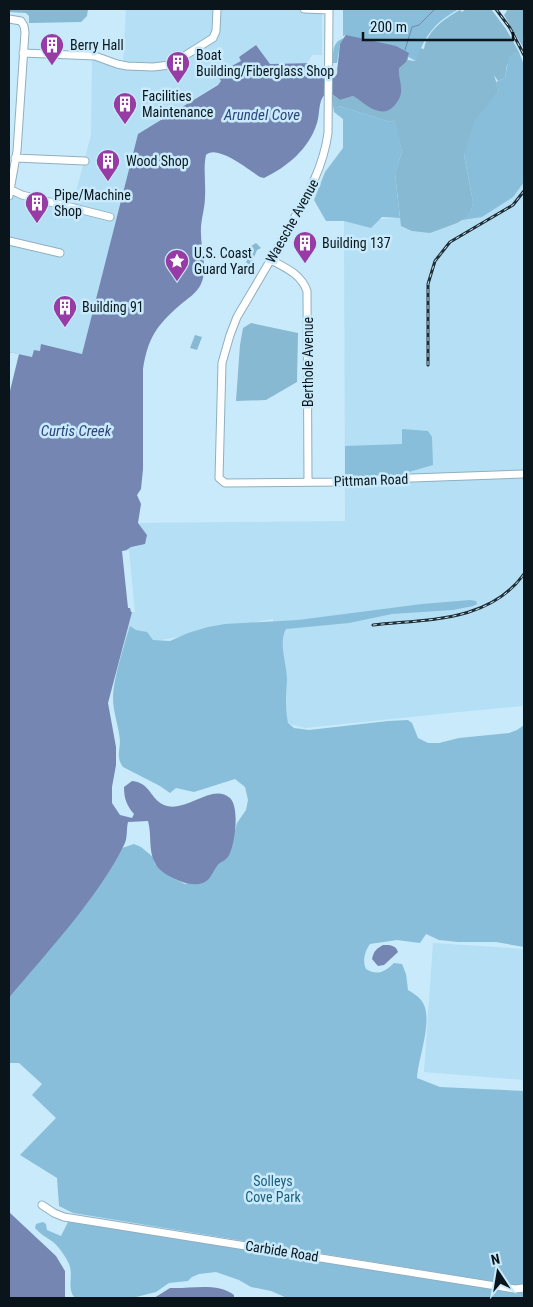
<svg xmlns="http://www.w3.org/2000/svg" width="533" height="1307" font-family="'Roboto Condensed',sans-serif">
	<rect width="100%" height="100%" fill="#c8eafb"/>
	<path fill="#b5dff4" d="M126,9L322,10V55H312L307,63L270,64L256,45L239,57L241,61L217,75L221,81L218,84L138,134L82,354L42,344L40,351L32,357L9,352V189L72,207L91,135L92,56L123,65Z
		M524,178V706L459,712L305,728L289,724L280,708L273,619L124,647L125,551L138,523L345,521L344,221L400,218Z
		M433,943L524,949V1080L424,1072Z"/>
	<path fill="#87b9d2" d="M9,9H88L87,16L81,22L29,23V16L26,13L9,12Z
		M466,9H491L506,29L519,52H516L507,65L505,78L498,81L494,75L499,91L488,105L464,155L473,202L471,211L467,217L457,223L430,233L412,231L401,226L395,173L402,152L394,120L390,122L339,106H333L331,94L340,100L353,96L377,111L337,70L341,41L346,35L408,57V60L415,61L420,48L424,49C427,31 445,18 460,10L462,12Z
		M505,9H524V49L504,15L507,11Z
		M256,243L261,248L257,250L251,264H248L246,262L247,260L235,254L236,250L243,251Z
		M251,323L298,333L297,382L266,400L236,401L240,345L243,328Z
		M195,335L202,337L197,350L190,348Z"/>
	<path fill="#88beda" d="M343,9H459C435,22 425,35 416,61L408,57V53L346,35L343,36Z
		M344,38L340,44L337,63H333C333,52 332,42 344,38Z
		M516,52H519L524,65V182L513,197L482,217L462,220L471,211L473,202L464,155L470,135L474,121L499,91L496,82L505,78L509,56Z
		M333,106H339L390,122L395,119L402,152L395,173L400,218L382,217L371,228L344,221H326L314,200L325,172L343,148V119L334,112Z
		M402,429L428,431L432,437L433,465L402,474L345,476V446L402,444Z
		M470,600L476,601L477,604L473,606L453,610L392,614L349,623L286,629C278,643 287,664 287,680C286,695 285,708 288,723L294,728L309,730L388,721L408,720L412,723L418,738L428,743H439L459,738L509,733L517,730L524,725V947L496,942H458L439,940L426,934L420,943L397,940L370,944C365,951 362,961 366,969C377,976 385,972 394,963L402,964L406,974L408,990C413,993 418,996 421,1000C435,1016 418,1058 417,1078L440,1087L524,1091V1284L514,1285L73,1213L59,1206L57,1178L20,1155L56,1118L32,1095L42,1084L19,1063H9V998L87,903L122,848L134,844L141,847L153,857L155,864L169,876L185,884L211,875L218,865L228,857L237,823L246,810L248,800L245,787L235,779L194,792L176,788L170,793L160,786L123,767C116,758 120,750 120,741C119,727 113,712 113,698C113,680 124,645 130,626L136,630L147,632L153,640L170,641L188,633L208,627L225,624L298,620L422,604Z
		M43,1222L46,1224L47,1230L61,1236L68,1222L81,1223L524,1293V1298H287L271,1291L251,1287L239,1280L216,1272L199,1274L192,1277L188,1281L169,1283L156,1292L132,1298H75C66,1288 74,1276 69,1264C66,1257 59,1247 53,1242C46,1237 40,1234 35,1228L36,1224Z"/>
	<path fill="#7486b1" d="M346,35L396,46L409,53L406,62L399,68C398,75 401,81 401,88C402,94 399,101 394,106C381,120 366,104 353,96L340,100L333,95L325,94C318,101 320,114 317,123C309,149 287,167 264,178L260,177C249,170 217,144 206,155C203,169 206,183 205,197C205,209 200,222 201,234C201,250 208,269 201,284C197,293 187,299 180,305C156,326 148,338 143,369V469L141,489L137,495L141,504L138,523L147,535L145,544L131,547L125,551L132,612L108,703L116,747V765L112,787V803L120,815L132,818L134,814C127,806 124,799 124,787L132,781C151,783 150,799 164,805C186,814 212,782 230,798C240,808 235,846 228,857C226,860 221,862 219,864C214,869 211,879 205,882C195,887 184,883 175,879C168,876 158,870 155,863C148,850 152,835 148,821L128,822C126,830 128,838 124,845C98,898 47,952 9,998V352L32,357L34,350L40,351L41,344L82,354L138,134L218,85L221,81L217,74L241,61L239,57L256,45L270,64L313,63L325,78H334L337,74L340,44Z
		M383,945C390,945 396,945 398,952L384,965L378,966L372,959C374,951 376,949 383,945Z
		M9,1212L56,1256L65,1271V1298H9Z
		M170,1288C191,1289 217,1282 234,1295V1298H154Z"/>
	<path fill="#c8eafb" d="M9,352L19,354L9,395Z
		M129,550L135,612H131L130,608H128L122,551Z"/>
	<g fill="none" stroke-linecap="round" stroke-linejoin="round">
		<path stroke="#7486b1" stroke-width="1" d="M405,50L412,27L419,25L435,9"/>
		<g stroke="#8fafc0" stroke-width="9">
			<path id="minor" d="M304,9L329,10L328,133C323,170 305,199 287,231C271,260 254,288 237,317L230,335L222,363L219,478L225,483L345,482L356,480L524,474
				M9,19L21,21L24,26L25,32L17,151L9,196
				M23,53L95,56L117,64L127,66L153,67L170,65L213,38L216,31L217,9
				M15,158L85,161
				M9,189L22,195L110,217
				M9,241L60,253
				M271,260C286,268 301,274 307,291L308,482
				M42,1205L54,1213L64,1217L515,1289L524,1288"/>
		</g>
		<use href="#minor" stroke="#fff" stroke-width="7"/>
		<g stroke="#202e36" stroke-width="3">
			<path id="rail" d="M496,9L510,28L524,55
				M428,365V284L435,261L450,242L513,205L524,191
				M373,625C426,619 489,623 524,574"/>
		</g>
		<use href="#rail" stroke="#c8eafb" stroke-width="1" stroke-dasharray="4" stroke-linecap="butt"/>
	</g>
	<defs>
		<g id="building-pin" transform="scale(1.25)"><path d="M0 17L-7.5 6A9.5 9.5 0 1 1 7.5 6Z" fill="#973ba5" stroke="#c8eafb"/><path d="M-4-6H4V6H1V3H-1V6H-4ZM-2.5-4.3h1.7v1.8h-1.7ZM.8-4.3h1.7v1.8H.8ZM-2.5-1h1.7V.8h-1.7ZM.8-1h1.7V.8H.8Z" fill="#fff"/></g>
		<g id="sight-pin" transform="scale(1.25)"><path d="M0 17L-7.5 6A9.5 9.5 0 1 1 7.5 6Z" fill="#973ba5" stroke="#c8eafb"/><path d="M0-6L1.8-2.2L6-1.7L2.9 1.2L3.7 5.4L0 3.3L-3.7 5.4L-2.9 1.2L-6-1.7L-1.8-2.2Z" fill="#fff"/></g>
	</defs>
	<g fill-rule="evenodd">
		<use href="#building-pin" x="52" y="45"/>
		<use href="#building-pin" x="178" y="63"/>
		<use href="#building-pin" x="125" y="104"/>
		<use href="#building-pin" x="108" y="161"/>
		<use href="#building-pin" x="37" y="203"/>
		<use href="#building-pin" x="305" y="243"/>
		<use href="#sight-pin" x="177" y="261"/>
		<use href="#building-pin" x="65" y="307"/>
	</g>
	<g text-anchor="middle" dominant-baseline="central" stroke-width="5" stroke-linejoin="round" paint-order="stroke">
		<g font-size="14" fill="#09151b" stroke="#c8eafb" text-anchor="start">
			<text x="70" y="45">Berry Hall</text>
			<text x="196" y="55">Boat<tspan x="196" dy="16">Building/Fiberglass Shop</tspan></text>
			<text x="142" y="96">Facilities<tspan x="142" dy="16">Maintenance</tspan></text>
			<text x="126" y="161">Wood Shop</text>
			<text x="54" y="195">Pipe/Machine<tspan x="54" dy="16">Shop</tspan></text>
			<text x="322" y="243">Building 137</text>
			<text x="194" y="253">U.S. Coast<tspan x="194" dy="16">Guard Yard</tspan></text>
			<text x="82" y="307">Building 91</text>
		</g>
		<g font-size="14" fill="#09151b" stroke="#c8eafb">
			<text transform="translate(292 221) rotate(-61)">Waesche Avenue</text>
			<text transform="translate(308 362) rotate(-90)">Berthole Avenue</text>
			<text transform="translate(371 480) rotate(-2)">Pittman Road</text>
			<text transform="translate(282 1251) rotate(9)">Carbide Road</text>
		</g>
		<g font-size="14" fill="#1a5d7a" stroke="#c8eafb">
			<text x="273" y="1181">Solleys<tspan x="273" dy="16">Cove Park</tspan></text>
		</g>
		<g font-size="15" font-style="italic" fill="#2f437c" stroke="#c8eafb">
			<text x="262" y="115">Arundel Cove</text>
			<text x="76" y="431">Curtis Creek</text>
		</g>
	</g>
	<rect width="533" height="1307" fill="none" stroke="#09151b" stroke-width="20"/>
	<g transform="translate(498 1272) rotate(348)" stroke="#c8eafb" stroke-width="4" paint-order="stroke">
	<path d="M0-4L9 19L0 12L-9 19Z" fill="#09151b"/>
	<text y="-8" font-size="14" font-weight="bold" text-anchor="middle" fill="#09151b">N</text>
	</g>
	<path d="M363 32v8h150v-8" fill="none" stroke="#09151b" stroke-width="2.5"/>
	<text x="370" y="32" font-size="15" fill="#09151b" stroke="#c8eafb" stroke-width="4" paint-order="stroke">200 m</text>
</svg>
